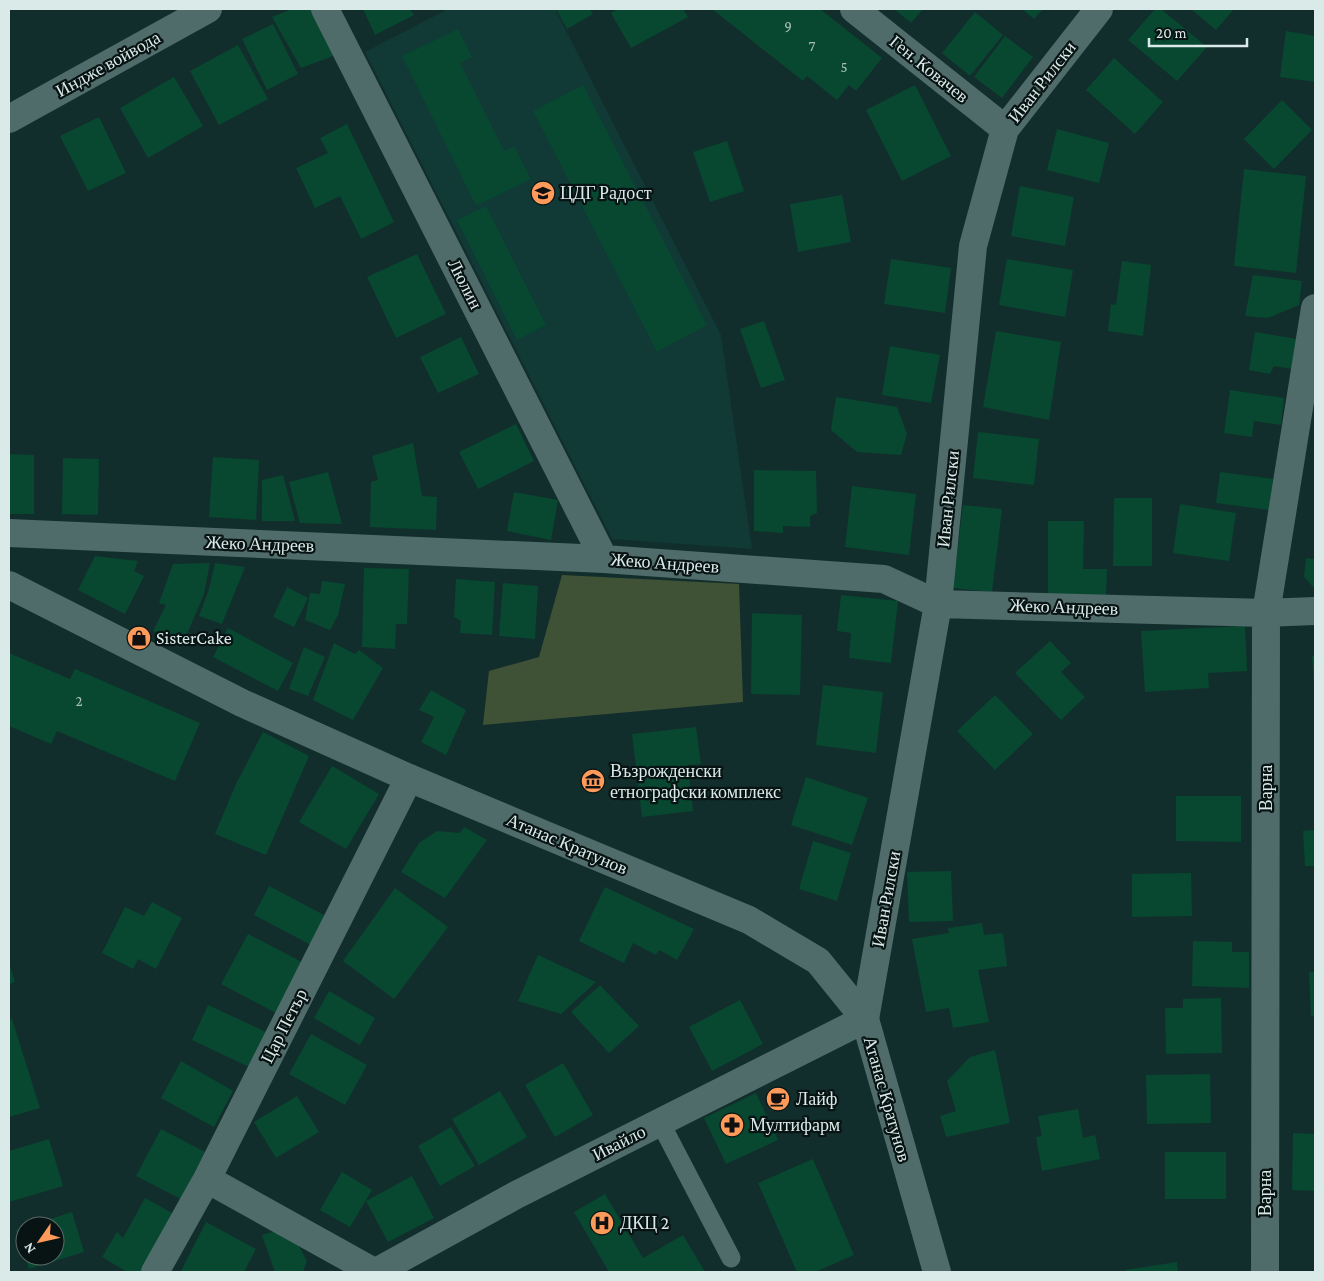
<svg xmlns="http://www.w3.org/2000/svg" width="1324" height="1281" font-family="'Crimson Pro',serif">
	<rect width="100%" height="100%" fill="#122e2c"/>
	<path fill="#113936" d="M448,9H555L721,335L752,549L612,539L365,52Z"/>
	<path fill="#405236" d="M562,575L739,584L743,702L483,725L489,671L539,657Z"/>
	<path fill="#084730" d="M292,9H312L336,55L301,68L272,17Z
		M363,9H410L414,15L375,35Z
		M556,9H590L593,14L567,29Z
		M618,9H683L688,17L631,48L611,13Z
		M712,9H820L882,58L856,91L849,85L837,100L807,76L803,81Z
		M894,9H923L911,23Z
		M1022,9H1043L1034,19Z
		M1155,9H1161L1207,47L1177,81L1128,40Z
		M1191,9H1234L1216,30Z
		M975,12L1003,35L970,76L942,53Z
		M273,24L298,74L267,90L242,39Z
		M458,29L472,57L460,63L504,151L514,146L531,179L476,206L402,56Z
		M1286,31L1315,36V82L1280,77Z
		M1005,36L1033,57L1002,98L974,77Z
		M238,45L268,99L219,125L190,71Z
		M1114,58L1163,102L1135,134L1086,90Z
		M174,77L203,126L148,158L120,108Z
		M583,85L707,325L657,352L533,111Z
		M915,85L951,156L902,181L866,110Z
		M1282,100L1312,130L1274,169L1244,139Z
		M99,117L126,173L88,191L60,136Z
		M347,124L394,222L361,239L340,196L315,208L296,168L328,153L320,138Z
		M1057,129L1109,143L1099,183L1047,170Z
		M727,141L744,191L710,202L693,152Z
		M1244,169L1306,176L1296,273L1234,266Z
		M1020,186L1074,197L1065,246L1011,236Z
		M842,195L851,242L798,252L790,204Z
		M486,206L546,325L517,340L457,220Z
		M417,254L446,314L396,338L367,277Z
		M891,259L951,268L945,313L884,304Z
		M1007,259L1073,270L1065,317L999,305Z
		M1122,261L1151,265L1143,336L1108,331L1111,304L1116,305Z
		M1253,275L1302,281L1299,305L1268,318L1245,316Z
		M764,321L785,380L761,388L740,329Z
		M996,331L1061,342L1049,420L983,407Z
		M1255,332L1297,339L1292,369L1274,366L1270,374L1249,370Z
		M461,337L479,374L438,393L420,357Z
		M890,346L940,355L931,403L882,395Z
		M1230,390L1284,398L1281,425L1254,421L1252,437L1224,433Z
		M836,397L897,407L907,434L901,455L857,452L831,430Z
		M516,424L534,461L478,489L459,452Z
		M978,432L1039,439L1034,485L973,478Z
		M413,443L422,496L437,497L436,530L370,527L371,482L378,480L372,456Z
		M9,454L34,455V514H9Z
		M213,457L259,460L256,520L209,517Z
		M63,458L99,459L98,515L62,514Z
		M754,470L816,471L817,513L810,516V527L783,526V533L754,531Z
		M328,472L342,524L300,523L289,482Z
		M1220,472L1273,479L1269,510L1216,503Z
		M283,475L295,521H262V480Z
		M852,486L916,494L909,555L845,547Z
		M514,492L558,500L551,540L507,531Z
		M1114,498H1152V566H1113Z
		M1180,504L1236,513L1229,561L1173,553Z
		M963,505L1002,509L992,592L953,588Z
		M1048,521H1084L1083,569H1107L1106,597L1048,596Z
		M95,556L138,561L134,571L144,576L125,614L78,590Z
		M1306,558L1315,559V589L1304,577Z
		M210,563L204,594L182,646L153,631L166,605L159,603L173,564Z
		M215,563L245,567L222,624L199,616L209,589Z
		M364,568L409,569L407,624H396L395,649L362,647Z
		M456,579L495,582L492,635L460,633L461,621L454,617Z
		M322,581L345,584L338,615L330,630L305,620L310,593L320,594Z
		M503,583L538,586L535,639L499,636Z
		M287,587L308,598L294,627L273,617Z
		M841,595L898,601L891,663L849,658L851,633L837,631Z
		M752,613L802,615L800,695L751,694Z
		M1245,626L1247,671L1208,673L1209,688L1145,692L1141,631Z
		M228,628L293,663L278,691L213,657Z
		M1050,641L1071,663L1061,672L1085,697L1061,720L1015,673Z
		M334,643L355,654L359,650L383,668L353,720L313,700Z
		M304,647L325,657L308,696L289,689Z
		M9,653L70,679L75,669L200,723L175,781L57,731L51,744L9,726Z
		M1312,656H1315V688H1314Z
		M823,685L883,692L876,753L816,745Z
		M431,690L466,710L446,755L421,742L434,717L419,710Z
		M995,695L1033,734L995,770L957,731Z
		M696,727L701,764L688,765L693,811L642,817L632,734Z
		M263,732L309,756L266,855L215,834L236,784Z
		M332,766L379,794L346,849L299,822Z
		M806,777L868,798L852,845L791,825Z
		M1176,796H1241V842L1176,841Z
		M464,827L487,840L445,898L401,872L419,843L437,831L460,833Z
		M1315,830V866H1305L1303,831Z
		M813,841L851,853L837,901L799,889Z
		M951,871L953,921L909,922L907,872Z
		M1191,873L1192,916L1132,917V874Z
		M269,886L326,916L311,945L254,915Z
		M605,887L694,929L677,960L659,950L656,955L633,943L624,963L579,941Z
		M395,888L448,927L394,999L343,961Z
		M152,902L182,918L156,969L138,959L133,969L102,953L125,907L144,916Z
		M982,923L984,935L1003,933L1007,966L978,970L989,1022L953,1028L949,1008L926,1012L912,939L949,933L948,928Z
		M248,934L302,962L276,1013L221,984Z
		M1193,941L1232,942V952H1249V988L1192,986Z
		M538,955L596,982L561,1014L518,1001Z
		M9,963L15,982L9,984Z
		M1309,972H1315V1016H1311Z
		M600,985L639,1026L609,1053L571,1012Z
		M329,991L375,1018L360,1045L314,1018Z
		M1221,998L1222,1053L1166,1054L1165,1008H1183V999Z
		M740,1000L763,1044L712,1071L689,1027Z
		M208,1005L266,1032L249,1067L192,1040Z
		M12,1019L40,1108L9,1117V1020Z
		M311,1034L367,1065L345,1105L289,1074Z
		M995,1050L1010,1123L946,1137L940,1116L956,1111L947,1081L970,1057Z
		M181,1061L233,1091L214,1127L161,1098Z
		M563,1063L593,1115L555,1137L525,1085Z
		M1210,1074L1211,1123L1147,1124L1146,1075Z
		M500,1091L527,1137L479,1165L452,1119Z
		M756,1093L778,1140L726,1164L704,1118Z
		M297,1096L319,1132L276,1158L254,1122Z
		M1078,1109L1083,1138L1095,1135L1100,1159L1042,1171L1036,1137L1042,1136L1038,1116Z
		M451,1127L475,1166L440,1186L418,1146Z
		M161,1129L205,1152L181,1199L136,1176Z
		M1293,1133L1315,1134V1191L1292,1190Z
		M49,1139L63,1186L9,1202V1151Z
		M1165,1152H1226V1199H1165Z
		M813,1159L854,1255L815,1272H797L758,1183Z
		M342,1172L372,1190L350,1227L320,1210Z
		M412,1176L434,1218L388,1242L366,1201Z
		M605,1194L643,1258L683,1235L705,1272H609L574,1212Z
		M145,1198L172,1213L144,1272H127L102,1257L117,1232L123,1238Z
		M72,1212L84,1252L29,1269L25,1256H55V1226H29Z
		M206,1222L256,1249L244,1272H184L181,1271Z
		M25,1227V1256L16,1230Z
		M279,1230L295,1239L307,1261L303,1272H275L262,1235Z
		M1177,1262L1178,1272H1125V1270Z"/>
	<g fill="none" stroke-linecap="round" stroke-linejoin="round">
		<path stroke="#4f6c6a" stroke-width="19" d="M660,1122L731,1258"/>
		<path stroke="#4f6c6a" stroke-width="28" d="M325,9L604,559
			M854,9L1005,129
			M9,533L604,559L884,579L938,604L1266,613L1315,611
			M207,1179L374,1272
			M155,1272L207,1179L409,778
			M376,1272L516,1195L865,1019L938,604L973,246L1005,129L1099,9
			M1265,1272L1266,613L1315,308"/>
		<path stroke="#4f6c6a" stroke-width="28" d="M9,119L208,9
			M9,585L242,703L409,778L749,920L818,961L865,1019L937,1272"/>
	</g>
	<defs>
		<g id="school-disc" transform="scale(1.25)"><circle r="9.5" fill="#ff9b5a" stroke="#081313"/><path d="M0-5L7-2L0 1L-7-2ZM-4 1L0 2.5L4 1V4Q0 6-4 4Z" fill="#111"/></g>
		<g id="shop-disc" transform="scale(1.25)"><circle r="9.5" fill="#ff9b5a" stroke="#081313"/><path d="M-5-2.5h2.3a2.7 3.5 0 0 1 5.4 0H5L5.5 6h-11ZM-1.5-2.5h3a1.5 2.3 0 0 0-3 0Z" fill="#111"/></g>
		<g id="museum-disc" transform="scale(1.25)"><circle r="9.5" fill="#ff9b5a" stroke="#081313"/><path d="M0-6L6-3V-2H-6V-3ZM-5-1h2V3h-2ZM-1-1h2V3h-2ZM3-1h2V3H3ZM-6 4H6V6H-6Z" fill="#111"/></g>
		<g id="cafe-disc" transform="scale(1.25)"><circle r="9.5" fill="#ff9b5a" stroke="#081313"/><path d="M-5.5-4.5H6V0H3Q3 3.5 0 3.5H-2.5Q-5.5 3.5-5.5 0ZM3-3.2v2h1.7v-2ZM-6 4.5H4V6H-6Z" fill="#111"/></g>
		<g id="pharmacy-disc" transform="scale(1.25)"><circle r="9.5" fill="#ff9b5a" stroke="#081313"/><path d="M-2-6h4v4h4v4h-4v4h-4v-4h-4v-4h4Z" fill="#111"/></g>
		<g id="hospital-disc" transform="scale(1.25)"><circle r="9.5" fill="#ff9b5a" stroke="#081313"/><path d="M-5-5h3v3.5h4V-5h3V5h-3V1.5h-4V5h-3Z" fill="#111"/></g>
	</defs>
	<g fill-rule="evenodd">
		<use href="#school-disc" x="543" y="193"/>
		<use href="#shop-disc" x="139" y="638"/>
		<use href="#museum-disc" x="593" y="781"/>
		<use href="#cafe-disc" x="778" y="1099"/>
		<use href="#pharmacy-disc" x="732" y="1125"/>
		<use href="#hospital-disc" x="602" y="1223"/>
	</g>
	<g text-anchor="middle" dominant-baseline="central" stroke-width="4.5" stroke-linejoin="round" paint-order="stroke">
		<g font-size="15" fill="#a6c1bb">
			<text x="788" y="26">9</text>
			<text x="812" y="46">7</text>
			<text x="844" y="67">5</text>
			<text x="79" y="701">2</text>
		</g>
		<g font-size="18" fill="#daeae9" stroke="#081313">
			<text transform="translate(108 64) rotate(-29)">Индже войвода</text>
			<text transform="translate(929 69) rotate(39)">Ген. Ковачев</text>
			<text transform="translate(1042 82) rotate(-52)">Иван Рилски</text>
			<text transform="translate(465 284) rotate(63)">Люлин</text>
			<text transform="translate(948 499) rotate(-84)">Иван Рилски</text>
			<text transform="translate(260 544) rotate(2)">Жеко Андреев</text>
			<text transform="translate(665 563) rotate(4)">Жеко Андреев</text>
			<text transform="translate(1064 607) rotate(2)">Жеко Андреев</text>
			<text transform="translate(1266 788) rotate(-90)">Варна</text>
			<text transform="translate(567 844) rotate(23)">Атанас Кратунов</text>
			<text transform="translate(886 899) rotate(-80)">Иван Рилски</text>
			<text transform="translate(284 1026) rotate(-63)">Цар Петър</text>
			<text transform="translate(887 1099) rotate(74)">Атанас Кратунов</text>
			<text transform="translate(619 1143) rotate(-27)">Ивайло</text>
			<text transform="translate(1265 1193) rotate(-90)">Варна</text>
		</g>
		<g font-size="18" fill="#daeae9" stroke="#081313" text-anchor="start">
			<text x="560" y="193">ЦДГ Радост</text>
			<text x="156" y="638">SisterCake</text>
			<text x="610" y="771">Възрожденски<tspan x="610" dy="21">етнографски комплекс</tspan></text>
			<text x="796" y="1099">Лайф</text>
			<text x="750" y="1125">Мултифарм</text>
			<text x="620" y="1223">ДКЦ 2</text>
		</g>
	</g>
	<rect width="1324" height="1281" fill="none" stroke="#daeae9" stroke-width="20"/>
	<g transform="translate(40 1241) rotate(236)"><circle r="24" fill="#081313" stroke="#5c6969"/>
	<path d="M0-4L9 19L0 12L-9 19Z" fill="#ff9b5a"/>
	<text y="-8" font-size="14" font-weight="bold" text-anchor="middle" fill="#daeae9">N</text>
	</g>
	<path d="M1149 38v8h98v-8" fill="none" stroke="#daeae9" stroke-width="2.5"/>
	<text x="1156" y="38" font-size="15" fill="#daeae9" stroke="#081313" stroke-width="4" paint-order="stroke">20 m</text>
</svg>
